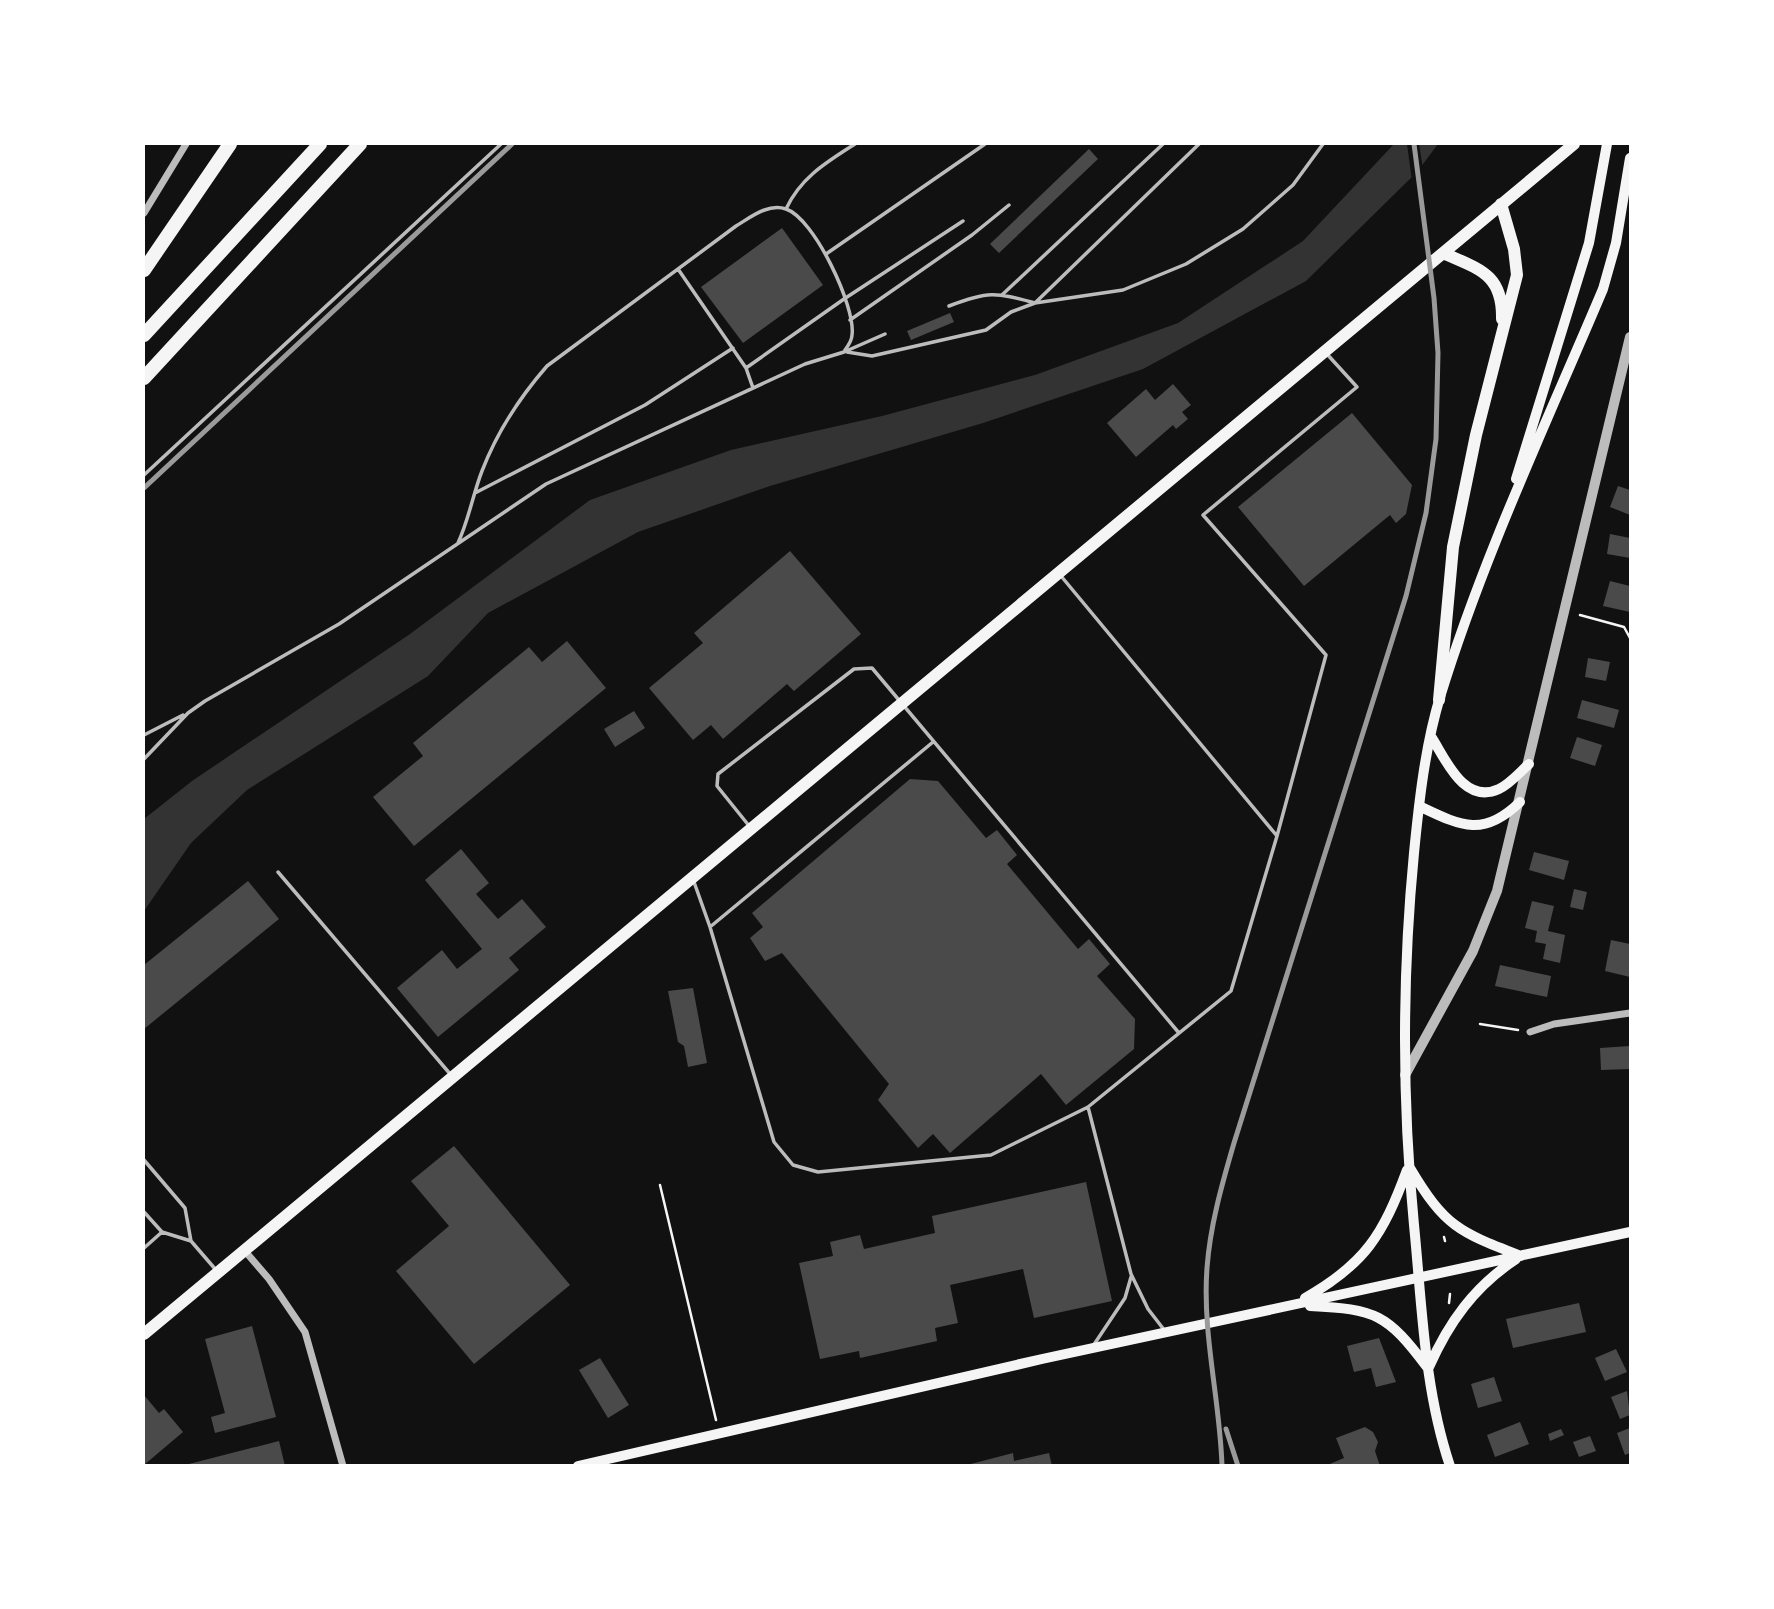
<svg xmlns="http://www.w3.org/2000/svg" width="1774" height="1609" font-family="Inter,sans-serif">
	<rect width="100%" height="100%" fill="#111"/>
	<path fill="#333" d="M1394,144H1438L1417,172L1306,281L1143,369L983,423L770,486L638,532L488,613L428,676L247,790L191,843L144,911V819L192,781L410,634L590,500L731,450L882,416L1035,375L1178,323L1303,241Z"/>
	<path fill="#111" d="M1407,144H1419L1423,169L1412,181Z"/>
	<path fill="#4a4a4a" d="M1089,149L1098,159L999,253L990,244Z
		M782,228L823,285L743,343L701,287Z
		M950,313L954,322L911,340L907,331Z
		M1173,384L1191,405L1182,412L1188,419L1176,429L1173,425L1136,457L1107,423L1146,389L1155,400Z
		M1352,413L1412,485L1406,514L1396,523L1390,515L1304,586L1238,507Z
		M1618,486L1630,490V515L1610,507Z
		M1610,534L1630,538V558L1607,554Z
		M790,551L861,634L794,691L787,684L723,739L711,725L693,740L649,688L703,643L694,633Z
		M1610,581L1630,586V612L1603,606Z
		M567,641L606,688L414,846L373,797L423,756L413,743L529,647L542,662Z
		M1588,658L1610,662L1606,681L1585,677Z
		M1582,700L1619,710L1614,728L1577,718Z
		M634,711L645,728L615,747L604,729Z
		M1577,737L1602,745L1595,766L1570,758Z
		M910,779L938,781L986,838L997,830L1017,855L1007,864L1078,949L1089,939L1110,964L1097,976L1135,1019L1134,1049L1066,1105L1041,1074L950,1153L933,1134L918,1148L878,1100L889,1084L782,953L765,961L750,938L763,927L752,913Z
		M461,849L489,883L476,894L498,919L522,899L546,927L509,958L519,970L438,1037L397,988L442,950L457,969L482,949L425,880Z
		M1534,852L1569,861L1564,880L1529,870Z
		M248,881L279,919L144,1029V965Z
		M1574,889L1587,892L1583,910L1570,907Z
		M1532,901L1554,906L1548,931L1565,935L1560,963L1543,959L1546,944L1535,942L1537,931L1525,928Z
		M1611,940L1630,944V977L1605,971Z
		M1500,965L1551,976L1547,997L1495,986Z
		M693,988L707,1063L688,1067L684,1046L678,1042L668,991Z
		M1630,1046V1069L1601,1070L1600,1048Z
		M454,1146L570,1285L474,1364L396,1271L449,1226L411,1181Z
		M1086,1182L1112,1301L1034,1318L1023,1269L950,1285L958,1323L935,1328L937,1341L860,1358L859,1351L820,1359L799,1263L833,1256L830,1242L860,1235L864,1249L935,1233L932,1216Z
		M1579,1303L1586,1332L1513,1348L1506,1319Z
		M252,1326L276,1417L215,1433L211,1417L225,1413L205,1339Z
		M1379,1338L1396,1382L1376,1387L1371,1368L1354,1372L1347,1346Z
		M1616,1349L1627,1372L1605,1381L1595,1358Z
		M600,1358L629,1405L608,1418L579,1370Z
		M1494,1377L1502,1401L1478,1408L1471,1384Z
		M1627,1391L1630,1415L1620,1419L1611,1397Z
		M144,1395L159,1413L164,1409L183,1432L144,1465Z
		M1520,1422L1529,1444L1495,1457L1487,1435Z
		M1365,1427L1373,1432L1378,1442L1375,1451L1380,1466H1325L1344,1458L1336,1438Z
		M1630,1428V1453L1625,1455L1617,1433Z
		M1561,1429L1564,1435L1550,1441L1548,1434Z
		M1590,1436L1596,1451L1579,1457L1573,1442Z
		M279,1441L285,1466H185V1465Z
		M1013,1453L1014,1461L1049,1453L1052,1466H963Z"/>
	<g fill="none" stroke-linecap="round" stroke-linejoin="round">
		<path stroke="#f5f5f5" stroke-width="2.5" d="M1580,615L1624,627L1630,638
			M1480,1024L1518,1030
			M660,1185L716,1420
			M1444,1237L1445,1241
			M1449,1303L1450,1294"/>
		<path stroke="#bcbcbc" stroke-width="3.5" d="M786,209C801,177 827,162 855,144
			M826,254L985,144
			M678,269L746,368L753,388
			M1003,294L1163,144
			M949,306C988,291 995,292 1035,303L1199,144
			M850,320L972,235L1009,205
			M847,352L872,356L986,330L1011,312L1035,303L1123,290L1186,264L1243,229L1293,185L1323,144
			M746,368L844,299L963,221
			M144,475L501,144
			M475,493L645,405L733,348
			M458,543C469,519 473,494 482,471C497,432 520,397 547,366L736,226C751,217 768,203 786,209C814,218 856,307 852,335C852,340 848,346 845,350
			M1061,576L1277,836L1326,655L1203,515L1357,387L1326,353
			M144,735L183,715
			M144,759L188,713L205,701L339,624L546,484L805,364L844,352L885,334
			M750,827L717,786L718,774L854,669L872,668L1179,1033
			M278,872L451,1075
			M694,882L710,927L933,742
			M710,927L774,1142L793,1165L818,1172L991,1155L1088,1107L1231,991L1277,836
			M1088,1107L1131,1274L1148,1309L1165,1331
			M144,1160L185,1208L191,1241
			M144,1212L162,1232L191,1241L216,1270
			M144,1248L162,1232
			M1093,1346L1125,1298L1131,1277"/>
		<path stroke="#bcbcbc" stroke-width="7" d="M144,213L186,144
			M1530,1032L1554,1024L1630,1013
			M244,1250L269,1279L305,1332L343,1466"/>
		<path stroke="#bcbcbc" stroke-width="10" d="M1405,1075L1473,951L1497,891L1630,337"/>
		<path stroke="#f5f5f5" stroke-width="10" d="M1516,479L1589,243L1607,144
			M1432,738C1446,760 1464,805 1499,789C1510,784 1520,772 1529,764
			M1419,806C1461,826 1483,838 1520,802
			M1410,1168C1445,1227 1459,1232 1521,1256
			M1305,1298C1365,1264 1383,1235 1407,1170
			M1310,1306C1376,1309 1387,1314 1427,1367
			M1429,1367C1449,1322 1474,1287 1516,1259
			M578,1466L1042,1359L1630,1232
			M1450,1466C1424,1389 1422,1305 1414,1225C1402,1101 1402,977 1414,853C1419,802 1425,747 1440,697C1483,557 1546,424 1603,289L1616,243L1630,158"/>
		<path stroke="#f5f5f5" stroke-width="12" d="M1443,253C1479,269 1503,274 1502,319
			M1439,700L1453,547L1476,435L1517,275L1514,249L1501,204
			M144,1334L1574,144"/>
		<path stroke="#f5f5f5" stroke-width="14" d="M144,270L230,144
			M144,335L320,144
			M144,378L360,144"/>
		<path stroke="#9a9a9a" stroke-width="5" d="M144,488L512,144
			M1226,1429L1238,1466
			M1222,1466C1220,1400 1202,1334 1207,1268C1210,1226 1222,1184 1234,1143L1406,596L1426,513L1436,439L1438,353L1434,298L1414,144"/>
	</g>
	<rect width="1774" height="1609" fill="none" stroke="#ffffff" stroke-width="290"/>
</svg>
